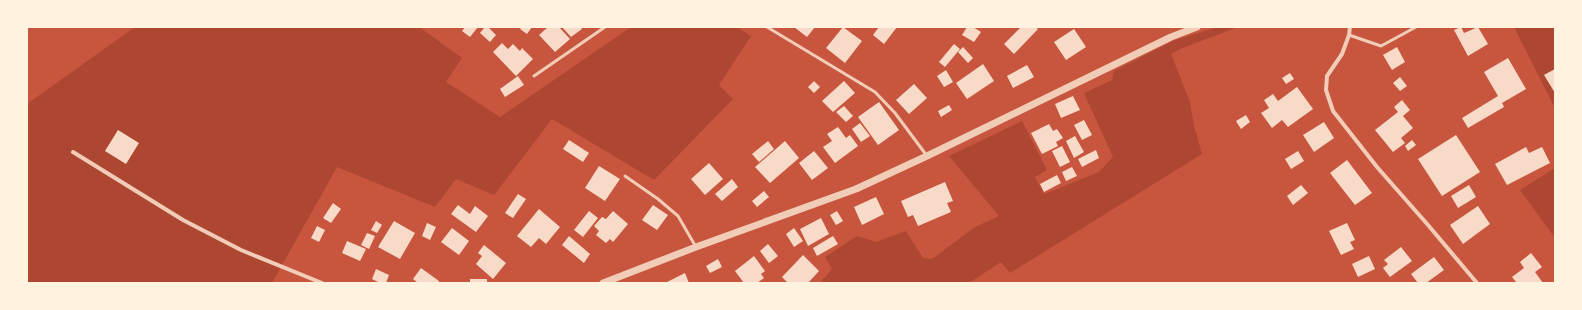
<svg xmlns="http://www.w3.org/2000/svg" width="1582" height="310" font-family="'Source Sans 3',sans-serif">
	<rect width="100%" height="100%" fill="#c8553d"/>
	<path fill="#ae4732" d="M135,27H423L422,29L462,58L446,82L500,117L631,27H737L751,36L719,85L733,99L654,180L552,119L494,195L456,179L435,207L337,167L272,283H27V104Z
		M1218,27H1238L1180,49L1171,54L1190,102L1194,126L1202,154L1010,273L1001,262L969,283H820L832,269L825,257L857,236L876,242L906,231L923,258L932,259L975,227L999,216L949,156L1022,121L1047,170L1035,177L1044,194L1099,172L1113,157L1084,93L1112,80L1114,71L1175,40Z
		M1514,27H1555V108Z
		M1555,168V238L1520,190Z"/>
	<path fill="#f7dbc8" d="M465,27H478L470,37L462,31Z
		M485,27H488L496,35L490,42L480,33Z
		M522,27H532L527,34L520,29Z
		M548,27H559L570,39L555,52L539,35Z
		M562,27H580L582,29L571,37Z
		M794,27H815L807,37Z
		M843,27L862,41L845,63L826,48Z
		M879,27H897L884,44L873,35Z
		M967,27H973L981,32L974,42L962,35Z
		M1021,27H1035L1038,29L1014,54L1004,44Z
		M1461,27L1464,33L1478,27L1488,44L1468,56L1454,30Z
		M1074,29L1086,47L1066,60L1054,42Z
		M502,43L508,49L513,44L520,51L522,48L533,59L516,76L493,52Z
		M954,44L960,49L945,67L939,62Z
		M963,47L973,58L968,63L958,52Z
		M1397,47L1405,62L1392,70L1383,55Z
		M1508,58L1526,89L1502,103L1504,107L1468,128L1462,118L1498,96L1484,72Z
		M983,64L994,81L967,99L956,83Z
		M1027,65L1034,77L1013,88L1007,76Z
		M1555,69V93L1544,75Z
		M946,70L953,82L944,87L937,76Z
		M1290,73L1294,79L1286,84L1282,78Z
		M518,76L524,85L505,97L500,89Z
		M1400,77L1407,86L1400,91L1393,83Z
		M814,81L820,87L814,93L808,87Z
		M844,81L855,93L833,112L822,101Z
		M914,84L927,98L909,114L896,100Z
		M1297,87L1313,109L1288,127L1282,120L1272,128L1261,113L1269,108L1264,100L1273,94L1278,101Z
		M1073,96L1080,110L1061,118L1055,104Z
		M1402,100L1410,110L1403,116L1413,128L1401,138L1405,143L1393,152L1375,130L1398,112L1394,107Z
		M879,102L899,130L878,145L858,117Z
		M949,105L952,110L941,117L938,111Z
		M844,106L853,116L846,122L836,112Z
		M1246,115L1250,122L1241,129L1236,121Z
		M1084,120L1092,135L1082,140L1074,125Z
		M1324,122L1334,138L1314,152L1303,135Z
		M860,123L870,136L861,142L852,129Z
		M1049,124L1053,131L1057,129L1063,138L1056,142L1058,146L1042,154L1031,133Z
		M838,127L846,138L850,135L858,146L835,163L823,147L832,141L827,134Z
		M118,130L139,143L126,164L105,151Z
		M1456,135L1480,172L1442,196L1418,159Z
		M1075,136L1084,152L1074,158L1066,141Z
		M569,140L589,153L583,162L563,149Z
		M1412,140L1416,145L1408,151L1405,146Z
		M768,141L774,149L759,162L752,154Z
		M785,141L799,158L770,183L755,167Z
		M1062,146L1070,162L1060,167L1052,151Z
		M1526,147L1529,153L1542,147L1550,163L1507,185L1495,164Z
		M1096,150L1099,158L1082,167L1078,159Z
		M814,151L828,168L812,180L799,163Z
		M1298,151L1304,161L1291,169L1285,159Z
		M1347,160L1372,193L1355,205L1330,173Z
		M709,163L723,179L705,195L691,179Z
		M599,166L620,179L605,201L585,188Z
		M1072,167L1077,176L1066,181L1062,172Z
		M1057,175L1061,183L1044,192L1040,184Z
		M732,179L738,187L722,201L715,194Z
		M945,182L953,201L947,203L951,212L918,226L913,215L908,217L901,201Z
		M1301,185L1308,193L1293,205L1287,196Z
		M1469,185L1476,197L1458,208L1451,196Z
		M764,191L769,197L757,207L752,201Z
		M518,194L526,199L513,218L505,213Z
		M876,197L884,214L862,225L854,207Z
		M333,203L341,209L331,223L323,218Z
		M458,205L470,214L475,206L488,216L476,232L451,214Z
		M653,205L668,215L657,230L642,220Z
		M1478,206L1490,224L1463,244L1450,225Z
		M539,209L560,227L546,244L539,238L531,247L517,236Z
		M589,211L598,218L583,237L574,230Z
		M613,211L628,224L613,242L610,239L606,243L596,235L599,231L594,226L602,217L606,219Z
		M837,211L843,221L836,225L830,215Z
		M821,218L829,234L808,246L800,229Z
		M376,221L382,225L377,233L371,230Z
		M394,221L415,233L400,259L378,247Z
		M427,223L436,227L430,240L422,236Z
		M1347,223L1355,240L1350,242L1354,249L1341,255L1329,231Z
		M317,226L325,230L319,242L311,238Z
		M452,228L469,241L459,255L441,242Z
		M794,228L803,241L794,247L786,234Z
		M367,233L375,236L369,249L361,245Z
		M569,236L590,254L584,263L562,245Z
		M833,236L838,244L817,256L813,248Z
		M347,241L366,249L360,261L342,253Z
		M768,244L778,256L769,263L760,251Z
		M484,245L506,263L493,279L476,264L482,256L478,253Z
		M1401,247L1412,261L1390,277L1383,268L1388,264L1384,260Z
		M1531,253L1542,267L1535,272L1543,283H1517L1512,277L1524,268L1520,262Z
		M803,255L819,271L808,283H788L782,277Z
		M754,256L765,271L761,274L764,278L757,283H744L735,271Z
		M1369,256L1375,269L1358,277L1352,264Z
		M1434,257L1444,270L1426,283H1418L1411,274Z
		M718,259L722,267L710,273L706,266Z
		M421,268L439,281L438,283H418L413,279Z
		M376,269L389,275L386,283H380L372,279Z
		M685,273L689,283H665Z
		M470,279H487V283H470Z"/>
	<g fill="none" stroke-linecap="round" stroke-linejoin="round">
		<path stroke="#f1ccb7" stroke-width="3" d="M767,27L875,92L895,113L927,156
			M1349,35L1381,46L1416,27
			M534,76L605,27
			M625,176L658,199L678,216L696,247"/>
		<path stroke="#f1ccb7" stroke-width="4" d="M1350,27L1349,35L1342,54L1327,76L1326,90L1333,111L1377,167L1428,225L1477,283
			M73,152L183,220L241,250L322,283"/>
		<path stroke="#f1ccb7" stroke-width="7" d="M603,283L696,247L856,189L927,156L1171,37L1197,27"/>
	</g>
	<rect width="1582" height="310" fill="none" stroke="#fff3e0" stroke-width="56"/>
</svg>
